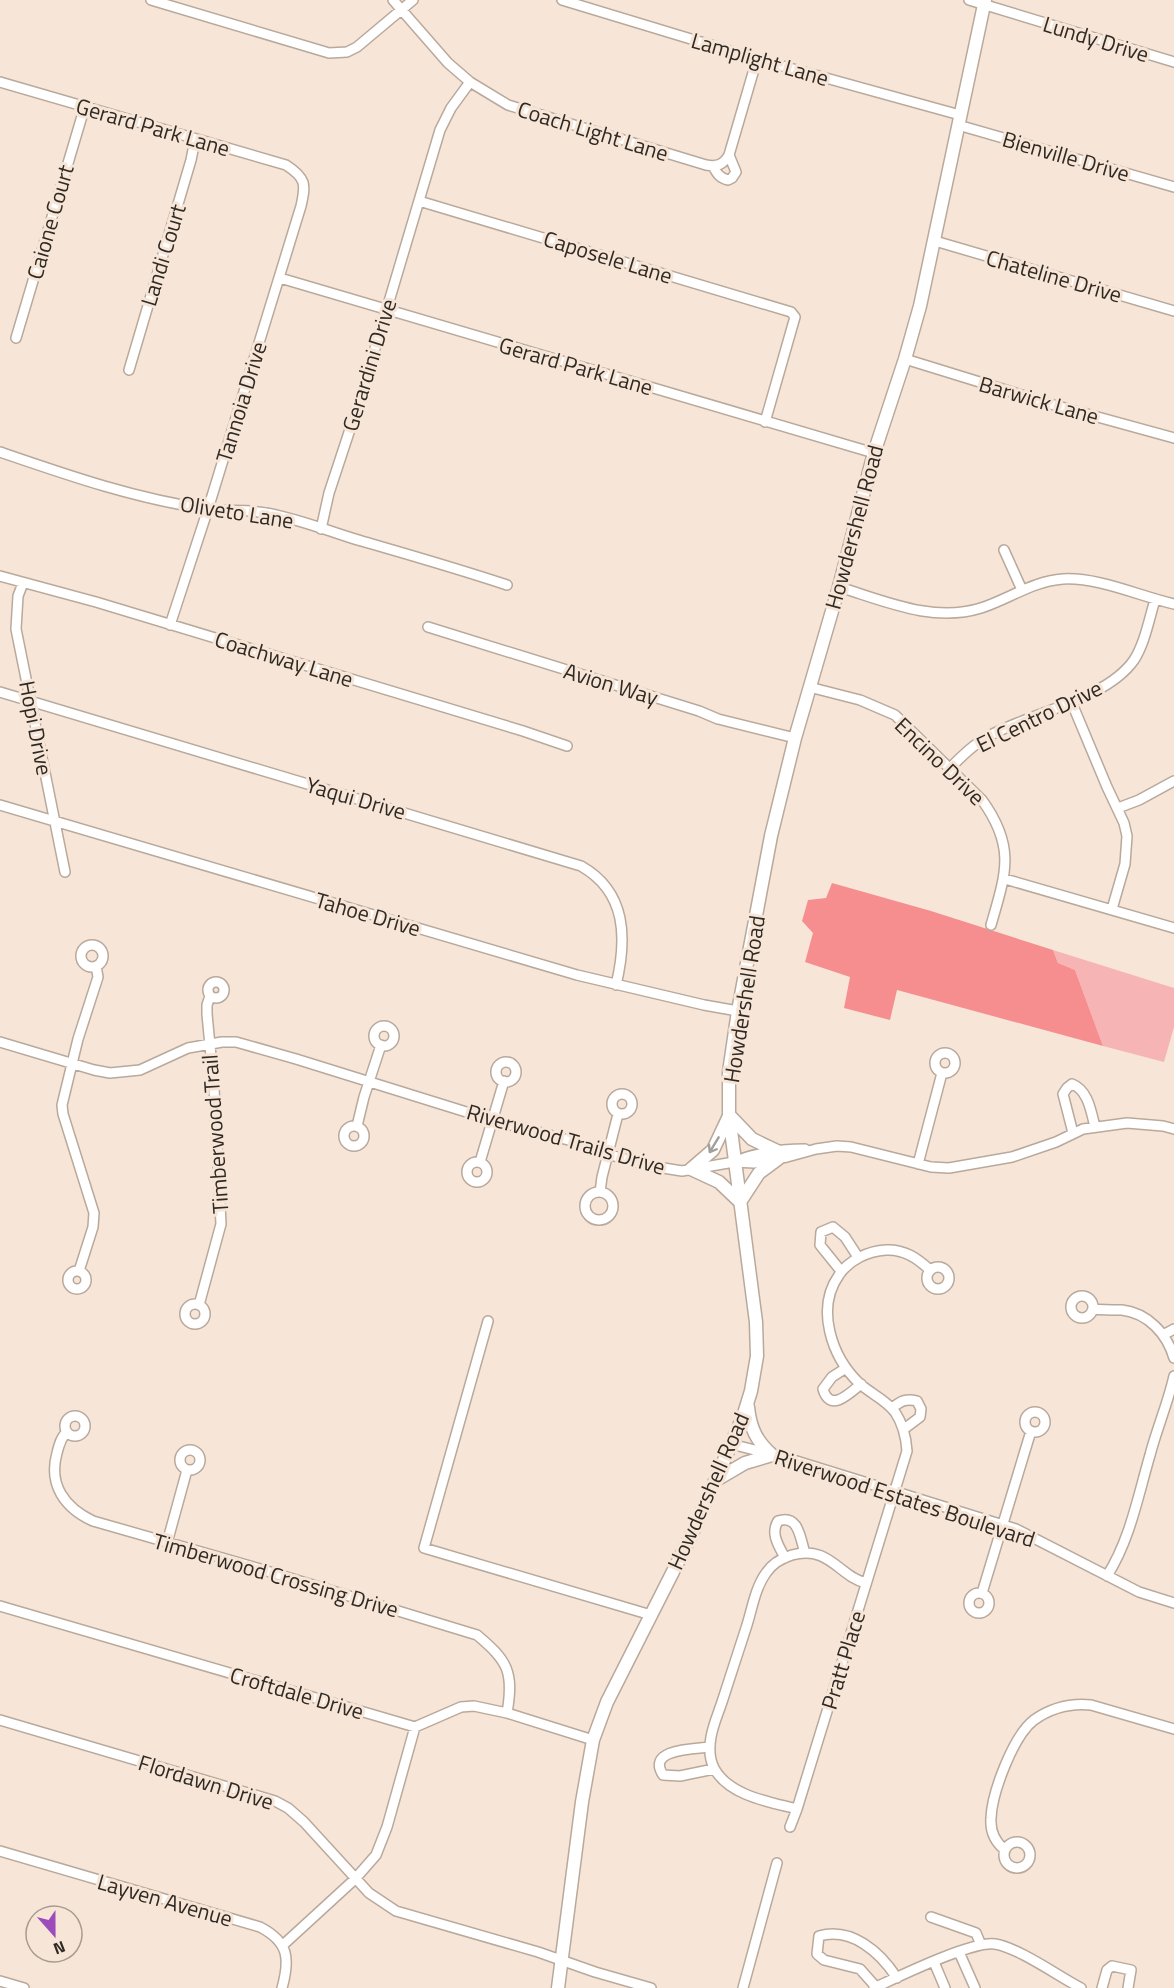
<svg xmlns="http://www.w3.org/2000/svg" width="1174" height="1988" font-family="'Titillium Web',sans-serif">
	<rect width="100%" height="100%" fill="#f7e6d7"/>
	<path fill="#f7b4b4" d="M1053,950L1174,988V1027L1164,1062L1103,1046L1075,970L1058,963Z"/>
	<path fill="#f68e90" d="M832,883L931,911L1053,950L1058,963L1075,970L1103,1046L897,990L890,1020L844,1008L850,977L805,962L813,933L802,921L808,900L826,898Z"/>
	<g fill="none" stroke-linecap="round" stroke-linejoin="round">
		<g stroke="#b9a99c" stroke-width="12">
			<path id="minor" d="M151,0L329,53L347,52L357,47L413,0
				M393,0L448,63L470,82L508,105L706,165C717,167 723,165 729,155L757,59
				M562,0L757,59L960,115
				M969,0L1174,62
				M0,82L286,165C306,178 306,184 301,206L208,509L170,625
				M958,125L1174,187
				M713,166C717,174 720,178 728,180L732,178L736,172L729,155
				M419,201L791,312L795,317L765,422
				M935,241L1174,311
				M280,278L874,453
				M16,338L85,106
				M905,359L1054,405L1174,438
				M129,370L191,160L195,140
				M0,452C67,475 136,499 207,509C227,512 247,509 266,513C302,519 337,535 372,544C417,557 462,570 507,585
				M321,529L329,493L360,399L440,130L451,108L470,82
				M1004,550L1022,590
				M0,576L96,602L523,731L567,746
				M23,583L18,596L16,629L65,872
				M839,587C885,601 933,623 981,608C1009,599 1033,581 1063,579C1098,577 1139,596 1174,604
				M428,627L699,711L718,719L795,738
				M809,687L860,700L895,715L982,800C1016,847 1006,873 991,925
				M0,692L581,866C627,892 627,939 616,985
				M1071,701L1107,787L1124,823L1127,836L1125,864L1112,909
				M950,768C962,756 974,744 989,736C1032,712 1106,700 1134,660C1145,643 1149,619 1155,600
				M0,805L577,975L704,1005L738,1011
				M1118,808L1139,800L1174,781
				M1005,879L1174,928
				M81 956a11 11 0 1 1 22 0a11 11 0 1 1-22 0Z
				M208 990a8 8 0 1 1 16 0a8 8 0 1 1-16 0Z
				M374 1036a10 10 0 1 1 20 0a10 10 0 1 1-20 0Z
				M0,1042L94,1070L110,1073L140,1070L188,1048L222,1042H236L296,1059L492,1120L576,1142L607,1154L651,1166L682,1171L734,1162L754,1163L787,1157L816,1149L837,1146L851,1147L931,1167L949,1168L1012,1157L1056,1142L1083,1129L1127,1123L1163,1126L1174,1129
				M935 1063a10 10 0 1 1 20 0a10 10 0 1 1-20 0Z
				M496 1072a10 10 0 1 1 20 0a10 10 0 1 1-20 0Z
				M612 1104a10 10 0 1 1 20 0a10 10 0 1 1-20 0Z
				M344 1136a10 10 0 1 1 20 0a10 10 0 1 1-20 0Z
				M357,1126L364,1097L381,1045
				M1073,1133L1063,1094L1067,1088L1072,1084C1088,1090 1091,1111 1095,1127
				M736,1161C758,1152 781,1149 805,1149
				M480,1162L504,1081
				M467 1172a10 10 0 1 1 20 0a10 10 0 1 1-20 0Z
				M918,1164L942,1073
				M585 1206a14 14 0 1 1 28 0a14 14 0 1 1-28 0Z
				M600,1192L602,1177L618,1114
				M927 1278a11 11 0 1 1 22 0a11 11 0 1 1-22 0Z
				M68 1280a9 9 0 1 1 18 0a9 9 0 1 1-18 0Z
				M79,1271L93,1227L94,1213L63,1114L62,1105L78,1039L98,977L96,966
				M841,1271L820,1245L821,1232L833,1227L845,1237L858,1257
				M1071 1307a11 11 0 1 1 22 0a11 11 0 1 1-22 0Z
				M185 1314a10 10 0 1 1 20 0a10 10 0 1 1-20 0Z
				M199,1305L221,1224L214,1088L207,1014V1005L210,996
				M1093,1309C1103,1310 1112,1310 1122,1310C1148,1313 1167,1334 1174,1358
				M488,1321L424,1548L651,1615
				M1163,1335L1174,1329
				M846,1368L832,1377L823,1389C830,1413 849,1394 861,1384
				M892,1408C901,1401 906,1398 917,1401L921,1409L920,1417L904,1429
				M1025 1422a10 10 0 1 1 20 0a10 10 0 1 1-20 0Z
				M65 1426a10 10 0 1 1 20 0a10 10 0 1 1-20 0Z
				M67,1432C61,1437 59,1445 57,1453C48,1485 65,1508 93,1521L257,1568L477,1635C508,1661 514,1672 507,1713
				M731,1444L790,1459L1016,1529L1139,1592L1174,1603
				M180 1460a10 10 0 1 1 20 0a10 10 0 1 1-20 0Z
				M167,1543L187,1470
				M785,1558C779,1546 770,1534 778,1521C799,1514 800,1538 805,1553
				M1107,1576C1130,1540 1138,1496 1150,1455C1157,1428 1168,1403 1174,1376
				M982,1593L1031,1431
				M969 1603a10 10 0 1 1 20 0a10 10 0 1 1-20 0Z
				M0,1606L415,1727L461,1707L474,1706L507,1713L593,1740
				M0,1720L275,1801L288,1808L304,1822L369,1893L396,1911L538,1952L595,1972L651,1988
				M710,1747C693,1749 646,1749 663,1775L680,1776L714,1769
				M797,1809C770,1802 729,1796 714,1768C709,1758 709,1748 711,1737C713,1725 718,1714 722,1702C730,1677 738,1653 746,1628C752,1610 755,1588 766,1573C772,1564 782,1558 792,1555C830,1545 838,1576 866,1583
				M790,1827L797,1809L907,1451C906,1436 903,1424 895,1412C885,1399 871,1394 859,1383C832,1357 815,1309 839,1275C849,1260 868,1251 886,1250C904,1249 917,1258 930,1270
				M1004 1855a13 13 0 1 1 26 0a13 13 0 1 1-26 0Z
				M1005,1850C995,1842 990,1831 991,1818C992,1793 1013,1736 1034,1720C1051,1708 1070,1703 1091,1705L1174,1729
				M0,1851L260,1927C289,1942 290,1959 282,1988
				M931,1917L976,1933L981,1945
				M283,1945L355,1879L376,1855L387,1827L415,1727
				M959,1952L975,1988
				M934,1962L945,1988
				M0,1981L24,1988
				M876,1987L860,1969L824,1960L817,1954L819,1936C852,1927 880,1952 897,1978
				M743,1988L777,1863
				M874,1988C898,1977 971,1941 995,1944C1019,1948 1058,1976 1081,1988
				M1102,1988L1107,1970L1112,1966L1131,1970L1128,1988"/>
		</g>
		<g stroke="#b9a99c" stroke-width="15">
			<path id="major" d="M729,1115L752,1139L777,1151
				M691,1169L713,1150L729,1116
				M691,1169L719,1182L739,1201
				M740,1202L759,1173L778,1159
				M748,1407C750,1427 756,1441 772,1455
				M716,1480L745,1463L772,1455
				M558,1988L582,1802L593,1740L607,1702L690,1538L743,1417L751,1391L757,1356L756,1322L729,1115V1072L738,1011L771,836L795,738L839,587L874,453L905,359L920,306L985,0"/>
		</g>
		<use href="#minor" stroke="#fff" stroke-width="9"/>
		<use href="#major" stroke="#fff" stroke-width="12"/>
	</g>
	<defs><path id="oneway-shaft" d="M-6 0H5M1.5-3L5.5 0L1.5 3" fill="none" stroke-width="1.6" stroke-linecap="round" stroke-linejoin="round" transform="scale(1.5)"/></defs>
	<use stroke="#a29f9c" href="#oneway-shaft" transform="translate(714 1145) rotate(121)"/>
	<g text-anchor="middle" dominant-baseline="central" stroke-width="6" stroke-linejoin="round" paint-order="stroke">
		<g font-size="22" fill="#302a24" stroke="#f7e6d7">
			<text transform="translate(1096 39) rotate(17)">Lundy Drive</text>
			<text transform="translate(760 59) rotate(16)">Lamplight Lane</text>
			<text transform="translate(153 127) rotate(16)">Gerard Park Lane</text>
			<text transform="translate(593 131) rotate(17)">Coach Light Lane</text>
			<text transform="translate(1066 156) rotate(16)">Bienville Drive</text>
			<text transform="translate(50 222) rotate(-74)">Caione Court</text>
			<text transform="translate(163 255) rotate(-73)">Landi Court</text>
			<text transform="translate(608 257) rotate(17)">Caposele Lane</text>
			<text transform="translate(1054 276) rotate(16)">Chateline Drive</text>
			<text transform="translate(369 365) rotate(-73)">Gerardini Drive</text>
			<text transform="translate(576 366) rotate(16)">Gerard Park Lane</text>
			<text transform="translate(1039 400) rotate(16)">Barwick Lane</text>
			<text transform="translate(241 402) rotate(-73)">Tannoia Drive</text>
			<text transform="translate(237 512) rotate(9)">Oliveto Lane</text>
			<text transform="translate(854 527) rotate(-75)">Howdershell Road</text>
			<text transform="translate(284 659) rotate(17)">Coachway Lane</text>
			<text transform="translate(611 684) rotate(17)">Avion Way</text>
			<text transform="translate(1039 716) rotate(-26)">El Centro Drive</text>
			<text transform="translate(36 728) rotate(79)">Hopi Drive</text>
			<text transform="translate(940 761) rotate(44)">Encino Drive</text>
			<text transform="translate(356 798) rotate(16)">Yaqui Drive</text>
			<text transform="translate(368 914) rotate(16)">Tahoe Drive</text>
			<text transform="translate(744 999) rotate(-81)">Howdershell Road</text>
			<text transform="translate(215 1134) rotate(-94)">Timberwood Trail</text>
			<text transform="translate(566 1139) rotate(16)">Riverwood Trails Drive</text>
			<text transform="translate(708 1491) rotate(-66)">Howdershell Road</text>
			<text transform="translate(905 1498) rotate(18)">Riverwood Estates Boulevard</text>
			<text transform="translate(276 1575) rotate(16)">Timberwood Crossing Drive</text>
			<text transform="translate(843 1660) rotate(-73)">Pratt Place</text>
			<text transform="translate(297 1693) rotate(16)">Croftdale Drive</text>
			<text transform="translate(206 1782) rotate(17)">Flordawn Drive</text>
			<text transform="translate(165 1900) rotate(16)">Layven Avenue</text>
		</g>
	</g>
	<g transform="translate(54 1934) rotate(159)"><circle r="28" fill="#f7e6d7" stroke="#a79b8f" stroke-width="1.5"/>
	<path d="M0-4.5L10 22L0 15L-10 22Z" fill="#9d4cbb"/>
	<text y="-9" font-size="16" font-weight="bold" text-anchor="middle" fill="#302a24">N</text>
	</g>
</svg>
